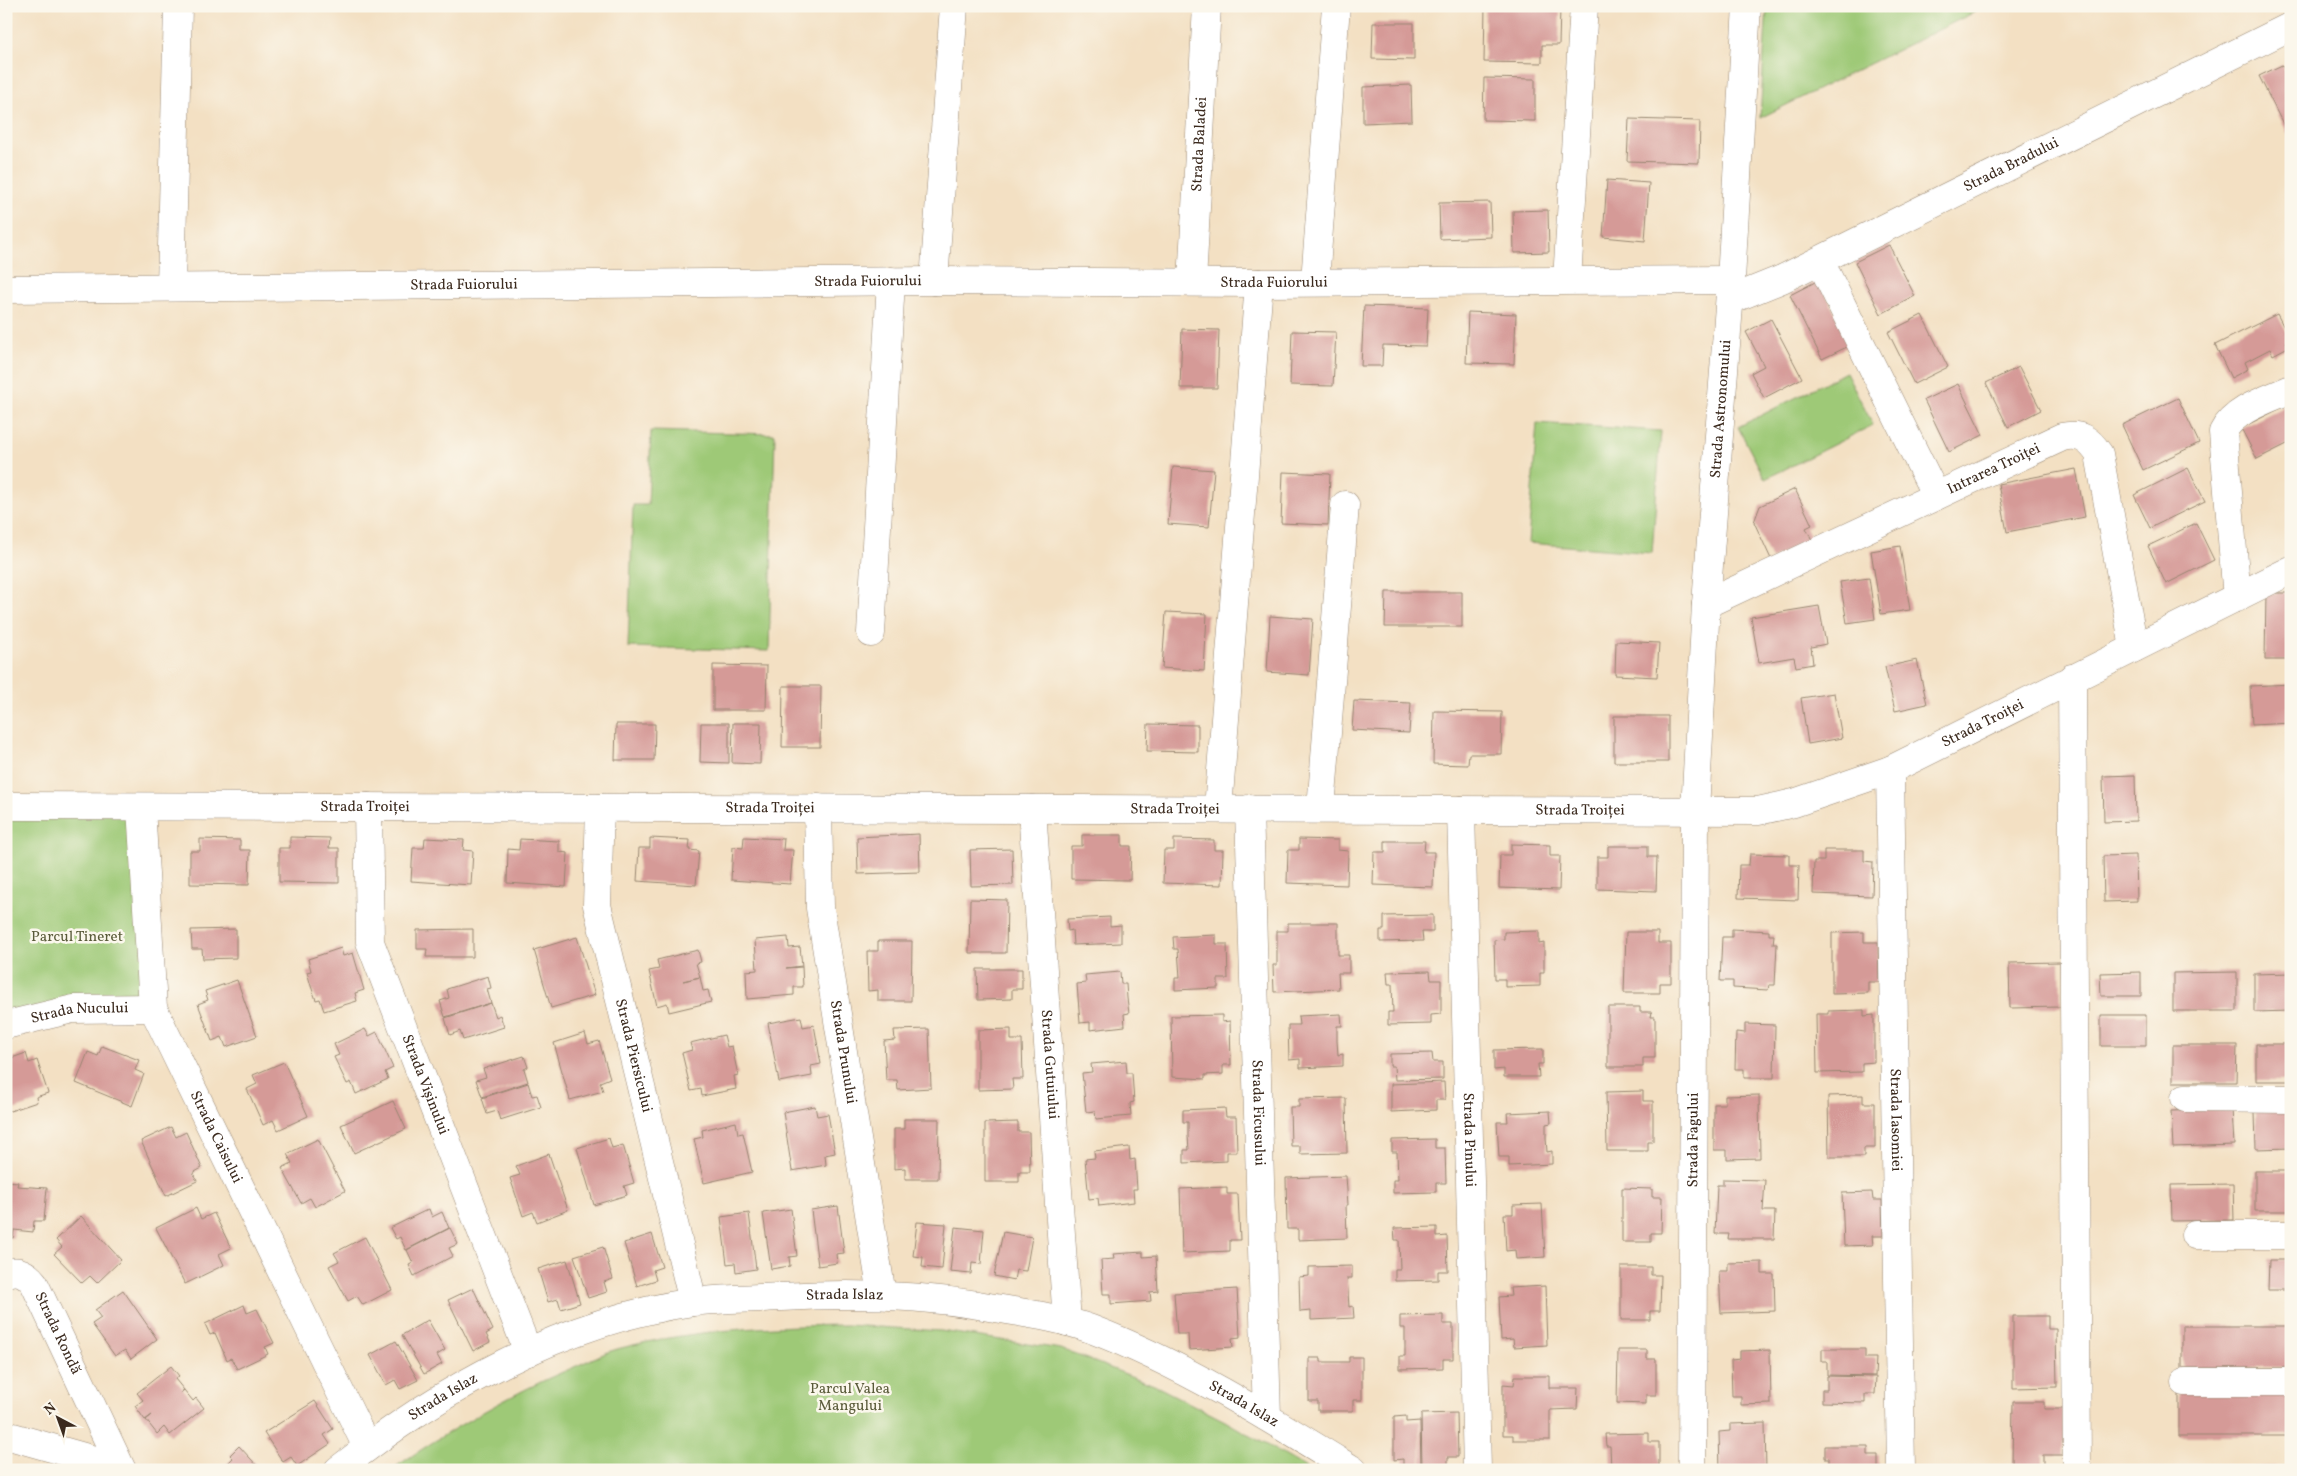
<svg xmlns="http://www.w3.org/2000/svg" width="2297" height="1476" font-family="Vollkorn,serif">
	<rect width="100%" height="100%" fill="#fbf7ec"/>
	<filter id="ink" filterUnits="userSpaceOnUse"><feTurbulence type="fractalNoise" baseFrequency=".02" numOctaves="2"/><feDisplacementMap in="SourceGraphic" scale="10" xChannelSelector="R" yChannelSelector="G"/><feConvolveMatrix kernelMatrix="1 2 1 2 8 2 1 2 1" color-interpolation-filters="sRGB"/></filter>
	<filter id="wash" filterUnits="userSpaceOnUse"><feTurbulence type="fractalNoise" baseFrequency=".0096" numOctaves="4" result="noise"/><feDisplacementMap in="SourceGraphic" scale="20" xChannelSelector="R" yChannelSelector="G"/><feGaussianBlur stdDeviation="1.12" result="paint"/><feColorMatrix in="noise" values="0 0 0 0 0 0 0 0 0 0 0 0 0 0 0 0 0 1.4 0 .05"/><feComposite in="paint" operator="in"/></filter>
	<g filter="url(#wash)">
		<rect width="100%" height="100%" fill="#f3e0c3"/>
		<path fill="#9ec977" stroke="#6c7a4a" d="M1767,6H1987L1760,118Z
			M1846,372L1873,425L1765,479L1738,427Z
			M1537,423L1661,431L1652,553L1528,543Z
			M651,431L775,434L769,651L628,647L633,505H648Z
			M6,806L141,807L153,1008L6,1025Z
			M847,1325L941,1331L1061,1349L1154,1385L1225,1421L1310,1470H391C449,1430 508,1395 572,1368C588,1361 605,1352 621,1348C696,1329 771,1326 847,1325Z"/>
		<g id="blocks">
			<path fill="#d59a97" d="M1485,6L1560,7L1559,45H1542V63L1484,62Z
				M1373,23H1414V60L1372,59Z
				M2282,65L2291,82V140L2259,76Z
				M1484,78L1535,79V121L1483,120Z
				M1411,85L1412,121L1363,123V87Z
				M1629,119L1700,121L1699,163L1627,161Z
				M1607,180L1649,183L1645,241L1603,237Z
				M1490,202L1491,237L1440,239L1439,203Z
				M1548,210L1549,252L1514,253L1513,211Z
				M1889,245L1915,296L1881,314L1855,262Z
				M1819,280L1851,345L1822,359L1790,295Z
				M1364,306L1428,308L1426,346L1383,345L1382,366H1361Z
				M1468,312L1516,314L1514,364L1466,363Z
				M2277,314L2290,339L2285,342L2288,347L2273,355L2270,349L2245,362L2248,369L2231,378L2215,345Z
				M1922,315L1948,367L1914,384L1888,332Z
				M1771,319L1802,378L1764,398L1751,373L1764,366L1746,332Z
				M1182,329L1219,330L1217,388H1180Z
				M1292,331L1336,332L1333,386L1290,385Z
				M2019,367L2041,410L2008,427L1986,383Z
				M1958,384L1983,435L1949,452L1924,400Z
				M2178,398L2199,443L2143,470L2122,425Z
				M2287,405L2291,412V442L2257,459L2241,428Z
				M1173,467L1214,470L1209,527L1168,524Z
				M2188,468L2205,501L2150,528L2134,495Z
				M2076,469L2085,517L2007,532L1998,484Z
				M1283,472L1330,474L1328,525L1281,523Z
				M1795,489L1812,525L1806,528L1812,540L1771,559L1754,522L1760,506Z
				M2196,523L2214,560L2166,584L2148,546Z
				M1900,546L1910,610L1881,614L1871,551Z
				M1869,578L1875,619L1847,623L1840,582Z
				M1386,592H1462V627H1385Z
				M2266,593H2291V660H2265Z
				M1819,606L1826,644L1811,647L1813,664L1796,667L1794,657L1759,663L1751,617Z
				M1166,612L1207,614L1204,671L1162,668Z
				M1270,616L1313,619L1309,675L1267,672Z
				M1616,641L1659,643L1657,677L1615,675Z
				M1917,660L1927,704L1895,711L1885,667Z
				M713,665L767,666L766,710H713Z
				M2291,684V723L2252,725L2250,686Z
				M783,686H821L820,747H782Z
				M1834,693L1842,738L1808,744L1801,698Z
				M1354,701L1411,703L1409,733L1352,730Z
				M1434,711L1502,712L1501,754H1469L1468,765L1433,764Z
				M1614,716H1668V762H1614Z
				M701,723H729V763L700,762Z
				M733,723H761L760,764L732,763Z
				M616,724H655L654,760H615Z
				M1148,724L1198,725V752L1147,751Z
				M2135,775L2136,821L2104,822L2103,776Z
				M919,834L920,872L858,874L857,837Z
				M1082,835H1122V846H1131L1130,880L1071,879V846H1082Z
				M290,837L330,838L329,848H339V883L279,882V848H290Z
				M744,837L784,839L783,850H793L790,884L731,880L733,847L743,848Z
				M425,838L464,840L463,850L473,851L471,885L411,881L413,848H424Z
				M650,838L690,840L689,850L699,851L696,885L637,881L639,848H650Z
				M200,839L240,840V850H250L249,885L190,884V851H200Z
				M520,839L559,841V852L568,853L566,887L507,883L508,849L519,850Z
				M1174,839L1214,840V850H1223L1222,885L1163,883L1164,850H1174Z
				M1299,839L1338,840V850L1348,851L1347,885L1287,883L1288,850H1299Z
				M1385,841H1425L1424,852H1434L1433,887L1373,885L1374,852H1385Z
				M1511,844L1550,845V856H1560L1559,890L1499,888L1500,855H1511Z
				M1608,846H1648V857H1657L1656,891L1597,889V857H1608Z
				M1012,849L1013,885L971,886L970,850Z
				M1824,850H1864V861L1873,862L1872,896L1813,894L1814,861H1824Z
				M1750,854L1789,855V865H1799L1798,900L1738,898L1739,865H1749Z
				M2136,855L2137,901L2104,902L2103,856Z
				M970,899L1007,900L1006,953H969Z
				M1433,915V932H1422L1423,941L1380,942V930H1384V916Z
				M1110,917V926L1121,925V943L1073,945L1072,930L1068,931L1067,919Z
				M1288,923H1338V955H1349V973H1338L1339,989L1274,992L1273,965H1277V931H1288Z
				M236,929V958L203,959L202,949H192L191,930Z
				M473,929V957H426L427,949H417V930Z
				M1732,929L1769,931V935H1774L1773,944H1777L1775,985H1769L1768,990L1733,988V981H1720L1722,937H1732Z
				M1539,931V944L1544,943V973H1540V986L1505,987V979H1495L1494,940L1504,939V932Z
				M1626,932H1658V943H1671V983H1660V993H1624Z
				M1864,932V942H1878L1879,982H1868V993L1832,994V933Z
				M1216,935V944H1227L1228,979H1218V988L1175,990V978H1180L1178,949H1174L1173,937Z
				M577,937L595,995L551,1008L534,950Z
				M788,937L789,948L800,947L802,966L786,968L802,967L803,987H794V995L747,999L746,971L757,970L755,940Z
				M878,941H912L911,1001H878V990L868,991L867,951H878Z
				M341,948L343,956L353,953L364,990L355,993L357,1001L324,1011L320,999L316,1000L311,986L307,972L311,971L308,959Z
				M698,950L701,962L696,963L700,977L683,981L700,977L703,991L708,990L711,1002L669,1012L667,1003L657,1006L649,971L659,969L657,960Z
				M2060,962L2061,1007L2010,1008L2009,963Z
				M977,969H1022V989H1012V999L978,1000Z
				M1430,971L1431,980H1441V1014L1431,1015V1024L1388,1025V1012H1393L1392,984H1388L1387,972Z
				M1120,972L1121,984H1126L1127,998L1129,1013L1124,1014L1125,1026L1090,1030V1022L1080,1023L1077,984L1086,983L1085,975Z
				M2141,972V996H2101L2100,973Z
				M2237,972V1011H2173V973Z
				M2291,973V1011L2254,1012V974Z
				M488,976L491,988L487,989L491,1003L445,1017L440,1001L449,998L447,989Z
				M237,980L257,1036L226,1047L222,1037L212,1041L198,1004L208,1000L205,991Z
				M491,1003L496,1017L500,1015L504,1027L463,1040L460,1031L450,1035L445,1018Z
				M1608,1007H1640V1012H1652L1651,1017H1655V1058H1643V1067H1608Z
				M1864,1010V1016L1874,1015V1062L1862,1063V1072L1817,1073L1816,1014H1828V1011Z
				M1341,1014L1342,1026H1337V1041L1338,1055L1343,1054V1066L1300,1068V1059L1289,1060L1288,1025H1299L1298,1016Z
				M1222,1015V1022L1230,1021L1231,1065H1223V1074L1205,1075V1079L1172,1077L1171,1016Z
				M2101,1015H2146V1046H2101Z
				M801,1017L803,1027L814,1025L821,1064L811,1066L812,1076L779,1082L768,1023Z
				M1745,1024L1775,1025L1774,1078H1744V1069H1735L1736,1032L1745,1033Z
				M365,1029L369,1036L377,1032L393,1068L385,1072L388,1079L356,1094L351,1082L347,1084L334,1057L339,1055L334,1044Z
				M929,1029L931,1088L898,1090L897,1080H886L884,1041L895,1040L894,1030Z
				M1011,1029V1040H1022L1023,1079H1012L1013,1089L978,1090V1030Z
				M585,1033L588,1044L599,1041L610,1078L600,1082L603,1091L570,1100L554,1043Z
				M724,1035L727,1047L732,1046L735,1061L738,1075L734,1076L736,1089L702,1096L701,1089L691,1091L682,1053L692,1050L690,1043Z
				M2256,1044H2291V1081H2256Z
				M2173,1045H2237L2236,1082H2173Z
				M102,1046L139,1060L135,1070L144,1074L132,1106L76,1083L88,1052L98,1056Z
				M1543,1049V1064H1538L1539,1077H1504V1069L1494,1070V1050Z
				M26,1053L29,1063L37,1060L48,1093L36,1097L37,1102L10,1111L6,1107V1060Z
				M1432,1053L1433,1062H1443V1079L1395,1080L1394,1066H1390V1054Z
				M524,1056L528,1067L524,1069L528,1082L482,1097L476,1080L486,1077L483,1069Z
				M1126,1061L1127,1073H1132L1134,1102L1130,1103L1131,1116L1096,1119L1095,1111L1086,1112L1082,1073L1092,1072L1091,1064Z
				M284,1062L308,1116L278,1130L273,1120L263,1125L247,1089L257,1084L253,1075Z
				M1444,1082L1445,1100H1436V1110L1391,1112V1084Z
				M528,1083L532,1096L537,1095L541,1107L500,1120L497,1111L487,1114L482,1098Z
				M1643,1091V1101H1653V1142H1648V1151H1607L1606,1092Z
				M1759,1095L1760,1158L1727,1159V1150H1714V1104H1725V1096Z
				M1863,1095V1103H1875V1148H1864V1157H1829L1828,1096Z
				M1346,1098L1347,1153L1300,1154V1146H1291L1290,1107H1299V1099Z
				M393,1101L406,1129L354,1153L341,1125Z
				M815,1106L817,1116L828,1114L835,1153L825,1155L826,1165L792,1171L783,1112Z
				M1225,1108L1226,1117H1236L1237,1152H1227V1161L1184,1163V1150H1189L1188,1136V1122H1183V1110Z
				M2232,1109L2234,1145L2173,1147L2171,1111Z
				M1550,1111L1551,1123L1546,1124V1138L1547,1152L1552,1151V1164L1509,1166V1157H1499L1497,1122H1508L1507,1113Z
				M2291,1111V1148L2256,1149L2255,1112Z
				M904,1119H939L938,1179H905V1168L894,1169V1129H904Z
				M736,1122L738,1134L743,1133L752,1172L704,1183L694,1139L703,1137L702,1130Z
				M1018,1122V1132H1029L1030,1172H1019V1182H985V1123Z
				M171,1127L176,1137L186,1132L202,1168L193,1173L197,1181L166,1196L141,1141Z
				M609,1138L612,1148L623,1145L634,1183L624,1186L627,1195L594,1205L577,1148Z
				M318,1139L345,1191L315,1207L310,1198L301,1203L282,1168L292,1163L287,1154Z
				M1435,1139V1148H1445L1446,1183H1436V1192L1393,1193V1180H1398L1397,1152H1392V1140Z
				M1129,1147L1130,1160L1135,1159L1136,1175L1137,1189H1133L1134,1202L1099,1206L1098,1198L1089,1199L1085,1159L1095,1158L1094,1151Z
				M549,1154L568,1210L537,1222L533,1212L523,1216L510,1178L520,1175L516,1166Z
				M2255,1171H2291V1211H2255Z
				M1346,1176L1348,1205H1346L1347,1238L1298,1240V1229H1287L1286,1178Z
				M1723,1179L1765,1180L1763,1211H1775L1774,1239H1728L1729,1234H1715L1717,1185H1723Z
				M6,1181L18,1182L17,1186L47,1188L44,1221H34L33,1232L14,1230L13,1238L6,1237Z
				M2233,1184L2234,1220L2172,1221L2171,1185Z
				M1227,1187V1194H1238L1240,1240H1230V1251L1182,1253L1180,1189Z
				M1622,1188L1652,1189V1197H1662L1661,1233H1651V1242H1622Z
				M1872,1192L1873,1200H1882L1883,1236H1872L1873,1245L1844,1246L1842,1193Z
				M1542,1204L1545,1257L1516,1259L1515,1250L1506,1251L1504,1214H1513V1205Z
				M838,1206L844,1253L836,1254L837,1263L818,1266L811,1210Z
				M196,1208L201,1219L214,1213L231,1248L219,1254L224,1265L185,1284L156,1228Z
				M429,1209L432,1217L442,1212L449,1228L406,1250L400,1237L396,1239L390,1228Z
				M791,1209L797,1256L789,1257L790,1266L771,1269L763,1213Z
				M749,1213L756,1269L736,1272L735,1263L727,1264L721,1217Z
				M81,1216L121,1260L97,1283L90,1276L82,1283L54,1254L62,1247L56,1240Z
				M917,1222L946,1224L942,1269L922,1267L923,1257L913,1256Z
				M955,1227L984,1230L981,1264L972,1263L971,1274L950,1272Z
				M1437,1227V1237L1447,1236L1448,1271H1438V1280L1395,1281V1269H1400L1399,1240H1395L1394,1228Z
				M450,1228L458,1244L449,1248L453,1256L414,1276L409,1265L413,1263L407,1250Z
				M1003,1232L1032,1237L1026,1271L1016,1270L1014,1280L994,1276Z
				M652,1234L662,1267L653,1270L656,1280L637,1286L624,1243Z
				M365,1237L392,1290L363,1305L357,1296L348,1301L329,1266L339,1261L334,1253Z
				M603,1247L613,1279L604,1282L607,1292L588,1298L574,1256Z
				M1143,1252V1257L1156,1256L1158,1291L1150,1292L1151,1301L1111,1304V1294H1103L1101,1260L1114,1259L1113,1254Z
				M567,1260L580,1303L561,1309L558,1299L548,1302L538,1269Z
				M2269,1260H2291V1290H2268Z
				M1762,1262V1274H1774L1775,1311L1721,1313L1719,1271H1728V1263Z
				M1352,1266V1278H1347L1348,1292L1349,1307L1353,1306L1354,1318L1311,1320V1311L1300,1312L1299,1277L1309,1276V1267Z
				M1621,1267H1651V1275H1661L1660,1311H1650V1320H1621Z
				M1545,1286L1547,1345L1514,1347L1513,1339L1501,1340L1499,1297L1511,1296L1510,1288Z
				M473,1288L493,1330L486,1334L490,1342L473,1351L448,1300Z
				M1237,1289L1240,1337L1232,1338L1233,1347L1189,1350L1188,1334H1177L1174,1293Z
				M123,1290L157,1339L131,1359L125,1350L115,1356L92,1324L101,1318L95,1310Z
				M244,1305L247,1313L257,1309L274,1343L265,1347L268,1354L237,1369L231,1358L227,1360L215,1333L210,1335L205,1324Z
				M1443,1315V1324H1453V1359H1443V1368L1400,1369V1356H1405V1328H1400V1316Z
				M2013,1316H2048V1329H2056L2057,1387L2013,1388Z
				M428,1320L445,1350L437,1355L442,1364L424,1374L402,1335Z
				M2182,1326H2291V1368H2182Z
				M396,1341L418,1380L400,1389L395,1380L386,1385L370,1355Z
				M1822,1349H1865V1358H1876L1875,1376L1827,1375V1361H1822Z
				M1618,1350H1647V1359H1656V1395H1646V1404L1617,1403Z
				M1770,1350L1771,1404L1741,1405V1396H1732L1731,1360L1740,1359V1351Z
				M1349,1357H1362V1400H1353V1411H1318V1401H1309V1358H1321V1362H1349Z
				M171,1366L179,1376L175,1379L184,1390L180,1393L184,1390L193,1401L196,1398L204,1408L170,1435L164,1427L157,1434L146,1420L152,1415L145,1420L135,1406L143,1400L137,1393Z
				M1515,1376H1549V1388H1578L1577,1409L1550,1410V1440H1513V1435H1503V1384L1514,1385Z
				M1827,1376L1876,1377L1875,1394H1865V1403L1822,1402V1390H1827Z
				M2291,1391V1436H2179V1392Z
				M315,1401L333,1429L324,1435L330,1444L297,1466L291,1457L283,1462L264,1433Z
				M2013,1402H2044V1409H2064V1455H2043V1465H2012Z
				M1457,1413L1458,1457H1448V1468L1422,1467L1421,1414Z
				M1406,1416V1422L1420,1421L1421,1469L1403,1470V1459L1394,1460V1417Z
				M1765,1423L1766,1470H1720L1719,1432L1730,1431V1424Z
				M1649,1433V1442H1659V1470H1611L1610,1446H1606L1605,1434Z
				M239,1446L261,1470H225L223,1468L233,1458L230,1455Z
				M1825,1446H1868V1455H1878V1470H1829V1458H1825Z
				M2291,1466V1470H2227V1468Z"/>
		</g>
	</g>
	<g filter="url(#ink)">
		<use href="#blocks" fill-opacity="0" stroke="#978570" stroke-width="1"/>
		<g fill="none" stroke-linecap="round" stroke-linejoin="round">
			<g stroke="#978570" stroke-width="29">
				<g id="minor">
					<path d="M1827,275L1936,496"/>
					<path d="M1567,280L1584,6"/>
					<path d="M934,281L954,6"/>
					<path d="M1315,281L1336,6"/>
					<path id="s1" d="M1192,282L1207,6"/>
					<path d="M171,287L178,6"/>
					<path id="s2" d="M6,289L934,281L1259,283L1731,280"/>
					<path id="s3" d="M1730,300L1782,279L2291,26"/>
					<path d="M2237,598L2223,432C2234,409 2269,399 2291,389"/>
					<path id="s4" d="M1706,604L2062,437C2080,433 2089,439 2099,454L2134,648"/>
					<path d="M871,633L891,281"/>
					<path d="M2072,678L2077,1470"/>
					<path id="s5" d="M1890,770L1901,1470"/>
					<path id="s6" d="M6,806L1758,811L1794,803L1890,770L2291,570"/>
					<path id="s7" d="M141,807L153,1008L367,1447"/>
					<path id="s8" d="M368,807L370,942L528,1352"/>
					<path id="s9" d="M600,808L597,905L693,1302"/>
					<path id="s10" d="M818,808L820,908L882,1295"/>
					<path id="s11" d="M1032,809L1067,1322"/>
					<path d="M1218,809L1259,283"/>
					<path id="s12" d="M1249,809L1267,1417"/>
					<path d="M1321,809L1345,505"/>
					<path id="s13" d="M1461,810L1477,1470"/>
					<path id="s14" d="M6,1025L73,1009L153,1008"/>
					<path d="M2185,1098L2291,1099"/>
					<path d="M2195,1235H2291"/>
					<path id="s15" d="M6,1274C18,1268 27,1274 34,1283L122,1470"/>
					<path d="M2185,1382H2291"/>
					<path d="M6,1435L119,1467"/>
					<path id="s16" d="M338,1470C440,1389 562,1321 693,1302C721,1298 752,1299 781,1297C847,1293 912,1294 978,1305C1015,1312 1055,1316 1091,1329C1183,1364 1269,1418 1353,1470"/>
					<path id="s17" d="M1692,1470L1695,811L1706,604L1731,280L1747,6"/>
				</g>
			</g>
			<use href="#minor" stroke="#fff" stroke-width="28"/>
		</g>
	</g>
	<g text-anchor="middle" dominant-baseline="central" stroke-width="5" stroke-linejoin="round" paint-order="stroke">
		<g font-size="15" fill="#3b2a1e" stroke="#fbf7ec">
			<text stroke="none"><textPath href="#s1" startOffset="138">Strada Baladei</textPath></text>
			<text stroke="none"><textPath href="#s3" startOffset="312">Strada Bradului</textPath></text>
			<text stroke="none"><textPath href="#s2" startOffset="862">Strada Fuiorului</textPath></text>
			<text stroke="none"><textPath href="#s2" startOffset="1268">Strada Fuiorului</textPath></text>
			<text stroke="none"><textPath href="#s2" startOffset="458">Strada Fuiorului</textPath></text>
			<text stroke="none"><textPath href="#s17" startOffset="1062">Strada Astronomului</textPath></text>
			<text stroke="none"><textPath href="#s4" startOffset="318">Intrarea Troiței</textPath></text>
			<text stroke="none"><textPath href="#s6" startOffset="1994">Strada Troiței</textPath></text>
			<text stroke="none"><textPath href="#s6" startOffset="359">Strada Troiței</textPath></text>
			<text stroke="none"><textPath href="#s6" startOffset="764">Strada Troiței</textPath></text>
			<text stroke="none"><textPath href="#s6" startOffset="1169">Strada Troiței</textPath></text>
			<text stroke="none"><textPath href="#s6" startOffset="1574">Strada Troiței</textPath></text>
			<text stroke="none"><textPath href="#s14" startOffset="75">Strada Nucului</textPath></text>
			<text stroke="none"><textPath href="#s10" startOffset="246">Strada Prunului</textPath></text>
			<text stroke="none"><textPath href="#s9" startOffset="252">Strada Piersicului</textPath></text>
			<text stroke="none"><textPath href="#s11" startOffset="256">Strada Gutuiului</textPath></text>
			<text stroke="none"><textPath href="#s8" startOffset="288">Strada Vișinului</textPath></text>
			<text stroke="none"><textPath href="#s12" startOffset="304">Strada Ficusului</textPath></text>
			<text stroke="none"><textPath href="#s5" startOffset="350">Strada Iasomiei</textPath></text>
			<text stroke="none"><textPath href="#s7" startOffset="345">Strada Caisului</textPath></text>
			<text stroke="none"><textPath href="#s13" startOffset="330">Strada Pinului</textPath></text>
			<text stroke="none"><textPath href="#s17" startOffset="330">Strada Fagului</textPath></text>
			<text stroke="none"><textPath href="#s16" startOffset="549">Strada Islaz</textPath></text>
			<text stroke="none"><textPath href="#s15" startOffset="88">Strada Rondă</textPath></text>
			<text stroke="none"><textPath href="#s16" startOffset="128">Strada Islaz</textPath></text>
			<text stroke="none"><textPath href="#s16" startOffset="969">Strada Islaz</textPath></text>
		</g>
		<g font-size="15" fill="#595a39" stroke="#fbf7ec">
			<text x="77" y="937">Parcul Tineret</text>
			<text x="850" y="1389">Parcul Valea<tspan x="850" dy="17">Mangului</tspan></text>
		</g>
	</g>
	<rect width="2297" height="1476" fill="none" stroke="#fbf7ec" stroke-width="25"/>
	<g transform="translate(58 1418) rotate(319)" stroke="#fbf7ec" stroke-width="4" paint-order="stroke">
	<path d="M0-4L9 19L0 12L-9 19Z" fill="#3b2a1e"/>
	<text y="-8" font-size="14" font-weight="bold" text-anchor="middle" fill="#3b2a1e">N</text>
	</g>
</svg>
